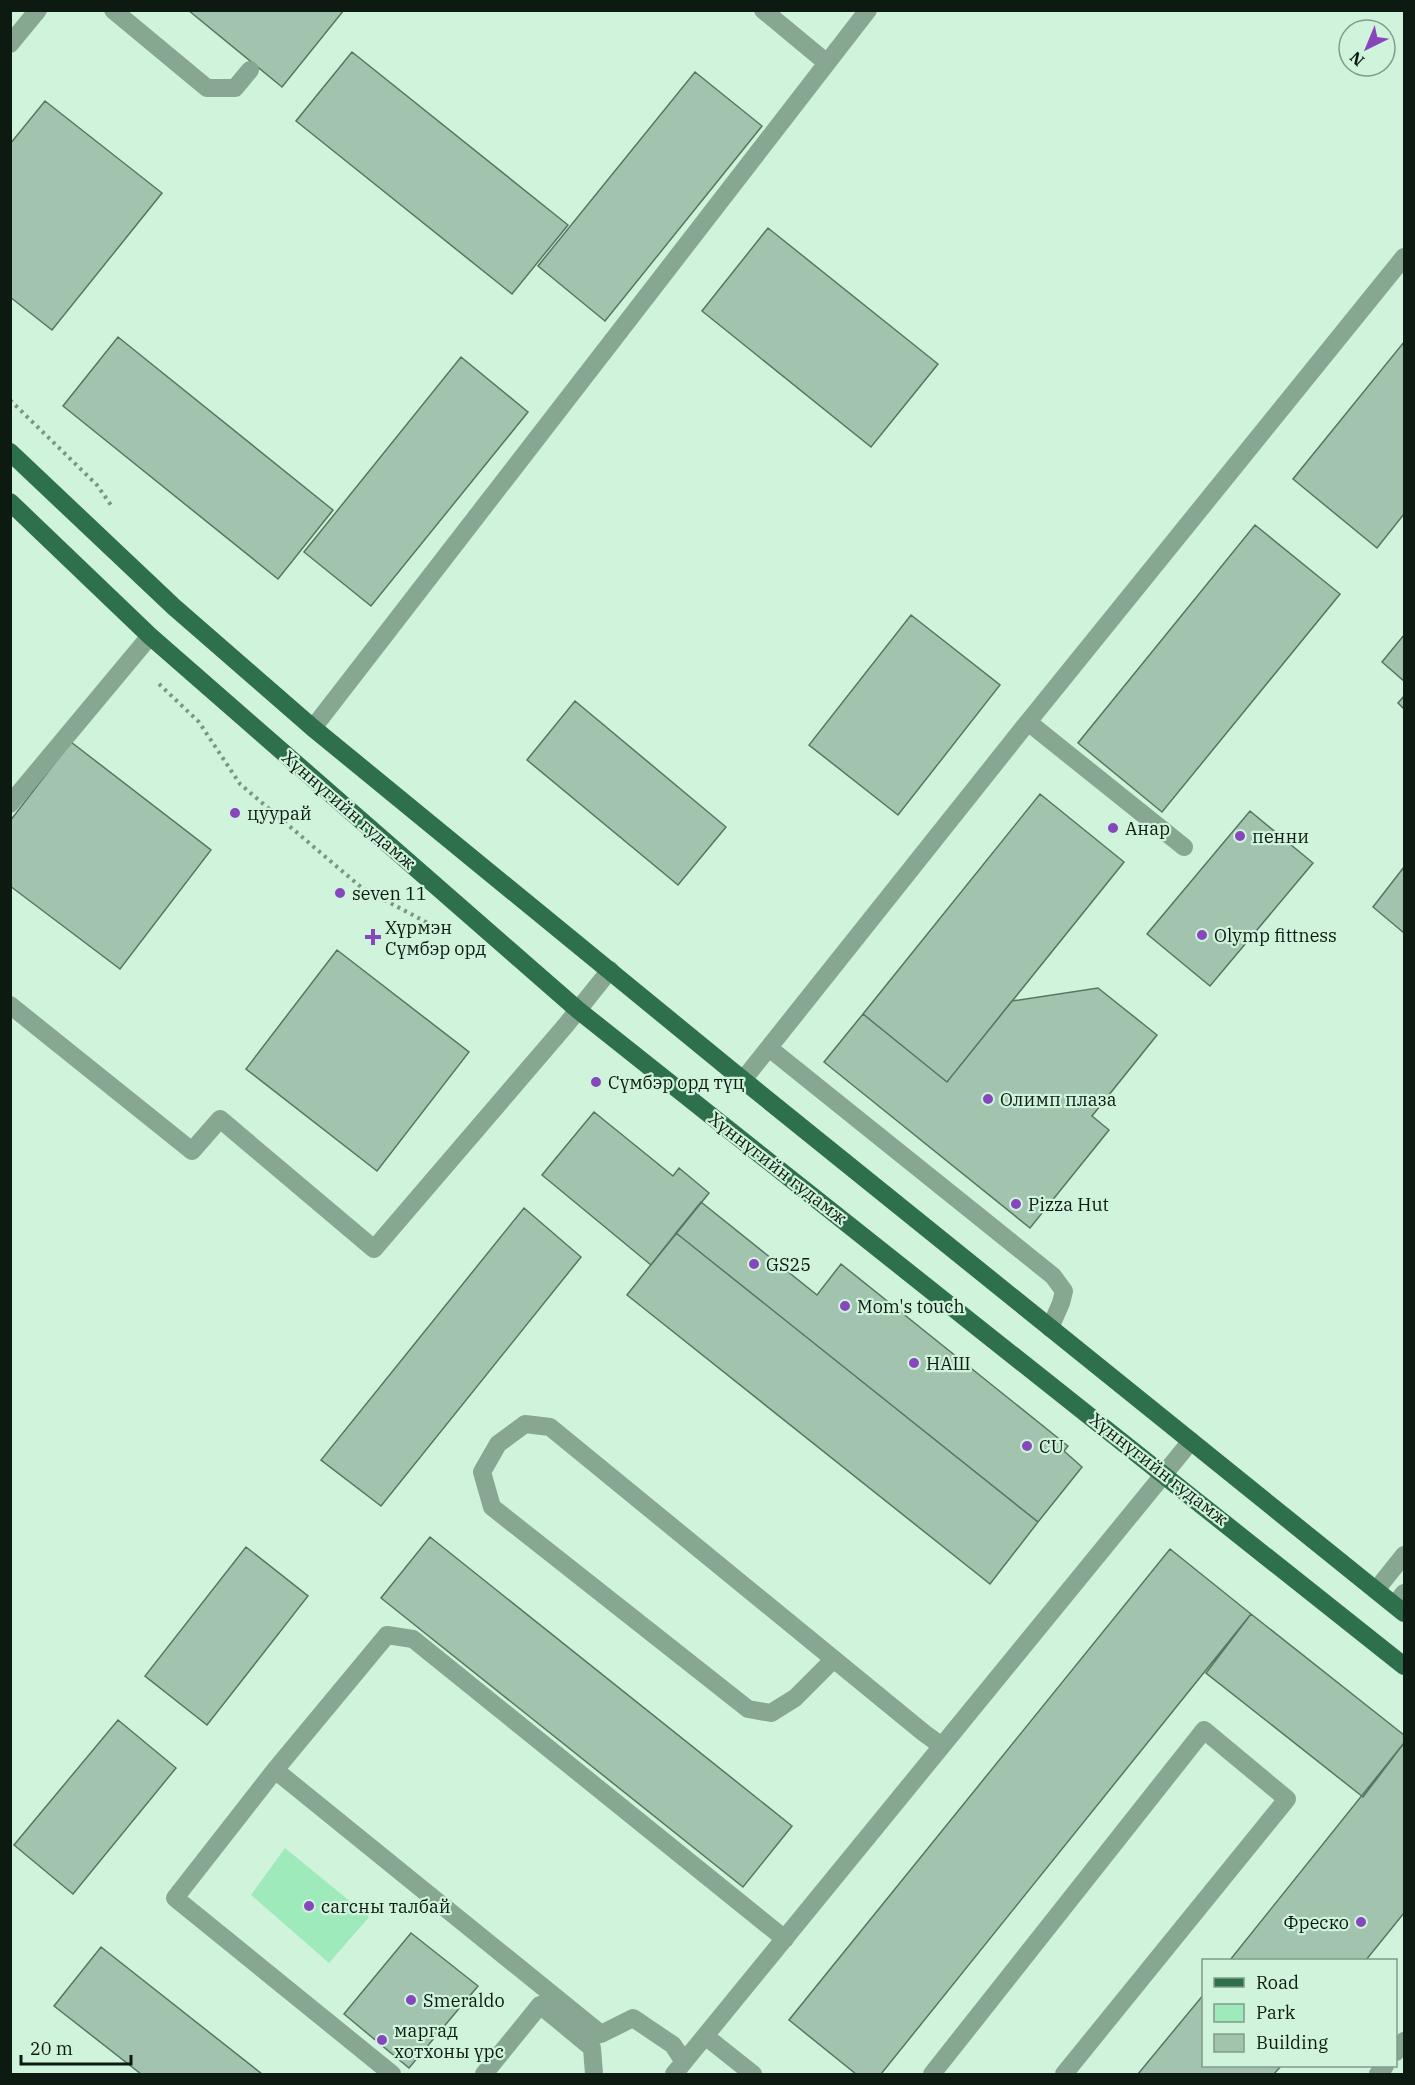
<svg xmlns="http://www.w3.org/2000/svg" width="1415" height="2085" font-family="'IBM Plex Serif',serif">
	<rect width="100%" height="100%" fill="#cff3db"/>
	<path fill="#9eeabb" d="M285,1848L369,1917L329,1963L251,1895Z"/>
	<path fill="#a2c4ae" stroke="#577763" stroke-width="1.5" d="M188,10H344L282,87Z
		M352,52L568,225L512,294L296,121Z
		M695,72L762,126L605,321L538,266Z
		M45,101L162,193L52,330L10,297V144Z
		M768,228L938,364L871,447L702,311Z
		M118,337L333,510L278,579L63,406Z
		M1404,342V514L1377,548L1293,479Z
		M461,357L528,412L371,606L304,552Z
		M1255,525L1340,594L1162,812L1078,743Z
		M911,615L1000,685L898,815L809,745Z
		M1404,635V681L1382,662Z
		M1404,696V709L1398,703Z
		M575,701L726,827L678,885L527,760Z
		M71,742L211,850L120,969L10,886V821Z
		M1040,794L1124,862L947,1082L863,1014Z
		M1250,811L1313,863L1210,986L1147,934Z
		M1404,867V933L1373,907Z
		M337,950L469,1052L377,1171L246,1069Z
		M1098,988L1157,1035L1092,1116L1109,1130L1030,1228L824,1062L863,1014L947,1082L1012,1001Z
		M594,1112L673,1176L679,1168L709,1193L651,1265L542,1175Z
		M701,1202L817,1295L841,1264L1068,1446L1064,1451L1082,1467L1038,1522L676,1233Z
		M524,1208L581,1257L381,1506L321,1460Z
		M676,1233L1038,1522L990,1584L627,1295Z
		M430,1537L792,1826L743,1887L381,1598Z
		M246,1547L308,1596L207,1725L145,1676Z
		M1170,1549L1251,1614L881,2074H856L789,2020Z
		M1251,1614L1404,1735V1743L1363,1797L1206,1673Z
		M118,1720L176,1768L73,1894L14,1845Z
		M1404,1743V1913L1366,1960H1230Z
		M411,1933L478,1986L409,2068L344,2014Z
		M101,1947L262,2074H141L54,2006Z
		M1204,1994V2066H1281L1274,2074H1138Z"/>
	<g fill="none" stroke-linecap="round" stroke-linejoin="round">
		<path stroke="#7b9584" stroke-width="4" stroke-dasharray="3 4.5" stroke-linecap="butt" d="M10,400L97,485L113,508
			M159,684L199,722L240,784L362,888L441,930"/>
		<path stroke="#87a792" stroke-width="18" d="M113,10L207,88H235L250,70
			M763,10L827,63
			M10,44L38,10
			M1028,722L1184,847
			M313,728L868,10
			M10,804L150,636
			M10,1005L192,1151L220,1119L374,1249L566,1025L610,970
			M769,1048L1053,1276L1064,1291L1061,1303L1050,1328
			M743,1080L1028,722L1404,257
			M1376,1590L1404,1555
			M1395,1605L1404,1593
			M834,1659L795,1698L771,1713L748,1709L492,1507L482,1472L498,1444L525,1424L550,1427L924,1733L942,1746
			M275,1770L387,1635L413,1639L785,1939
			M705,2036L753,2074
			M1396,2052L1404,2041
			M392,2074L175,1898L275,1770L601,2034L633,2018L673,2045L684,2062
			M484,2074L540,2005L592,2048L594,2074
			M674,2074L1191,1441
			M932,2074L1204,1730L1287,1799L1064,2074
			M1378,2074L1385,2066"/>
		<path stroke="#2f704c" stroke-width="18" d="M10,452L174,607L313,728L743,1080L1404,1613
			M10,502L150,636L578,1010L1404,1666"/>
	</g>
	<g fill="#8747bc" stroke="#cff3db" stroke-width="2">
		<circle cx="235" cy="813" r="6"/>
		<circle cx="1113" cy="828" r="6"/>
		<circle cx="1240" cy="836" r="6"/>
		<circle cx="340" cy="893" r="6"/>
		<circle cx="1202" cy="935" r="6"/>
		<path d="M370 928h6v6h6v6h-6v6h-6v-6h-6v-6h6z"/>
		<circle cx="596" cy="1082" r="6"/>
		<circle cx="988" cy="1099" r="6"/>
		<circle cx="1016" cy="1204" r="6"/>
		<circle cx="754" cy="1264" r="6"/>
		<circle cx="845" cy="1306" r="6"/>
		<circle cx="914" cy="1363" r="6"/>
		<circle cx="1027" cy="1446" r="6"/>
		<circle cx="309" cy="1906" r="6"/>
		<circle cx="1361" cy="1922" r="6"/>
		<circle cx="411" cy="2000" r="6"/>
		<circle cx="382" cy="2040" r="6"/>
	</g>
	<g text-anchor="middle" dominant-baseline="central" stroke-width="4.5" stroke-linejoin="round" paint-order="stroke">
		<g font-size="18" fill="#0d1a12" stroke="#cff3db">
			<text transform="translate(349 810) rotate(41)">Хүннүгийн гудамж</text>
			<text transform="translate(778 1168) rotate(38)">Хүннүгийн гудамж</text>
			<text transform="translate(1159 1469) rotate(38)">Хүннүгийн гудамж</text>
		</g>
		<g font-size="18" fill="#0d1a12" stroke="#cff3db" text-anchor="start">
			<text x="247" y="813">цуурай</text>
			<text x="1125" y="828">Анар</text>
			<text x="1252" y="836">пенни</text>
			<text x="352" y="893">seven 11</text>
			<text x="385" y="927">Хүрмэн<tspan x="385" dy="21">Сүмбэр орд</tspan></text>
			<text x="1214" y="935">Olymp fittness</text>
			<text x="608" y="1082">Сүмбэр орд түц</text>
			<text x="1000" y="1099">Олимп плаза</text>
			<text x="1028" y="1204">Pizza Hut</text>
			<text x="766" y="1264">GS25</text>
			<text x="857" y="1306">Mom's touch</text>
			<text x="926" y="1363">НАШ</text>
			<text x="1039" y="1446">CU</text>
			<text x="321" y="1906">сагсны талбай</text>
			<text x="1349" y="1922" text-anchor="end">Фреско</text>
			<text x="423" y="2000">Smeraldo</text>
			<text x="394" y="2030">маргад<tspan x="394" dy="21">хотхоны үрс</tspan></text>
		</g>
	</g>
	<rect width="1415" height="2085" fill="none" stroke="#0d1a12" stroke-width="24"/>
	<rect x="1202" y="1959" width="195" height="108" fill="#cff3db" stroke="#819c8b" stroke-width="1.5"/>
	<rect x="1214" y="1978" width="30" height="9" fill="#2f704c" stroke="#819c8b" stroke-width="1.5"/>
	<text x="1256" y="1989" font-size="18" fill="#0d1a12">Road</text>
	<rect x="1214" y="2004" width="30" height="18" fill="#9eeabb" stroke="#819c8b" stroke-width="1.5"/>
	<text x="1256" y="2019" font-size="18" fill="#0d1a12">Park</text>
	<rect x="1214" y="2034" width="30" height="18" fill="#a2c4ae" stroke="#819c8b" stroke-width="1.5"/>
	<text x="1256" y="2049" font-size="18" fill="#0d1a12">Building</text>
	<g transform="translate(1367 48) rotate(223)"><circle r="28" fill="#cff3db" stroke="#819c8b" stroke-width="1.5"/>
	<path d="M0-4.5L10 22L0 15L-10 22Z" fill="#8747bc"/>
	<text y="-9" font-size="16" font-weight="bold" text-anchor="middle" fill="#0d1a12">N</text>
	</g>
	<path d="M21 2055v9h110v-9" fill="none" stroke="#0d1a12" stroke-width="3"/>
	<text x="30" y="2055" font-size="18" fill="#0d1a12" stroke="#cff3db" stroke-width="4.5" paint-order="stroke">20 m</text>
</svg>
